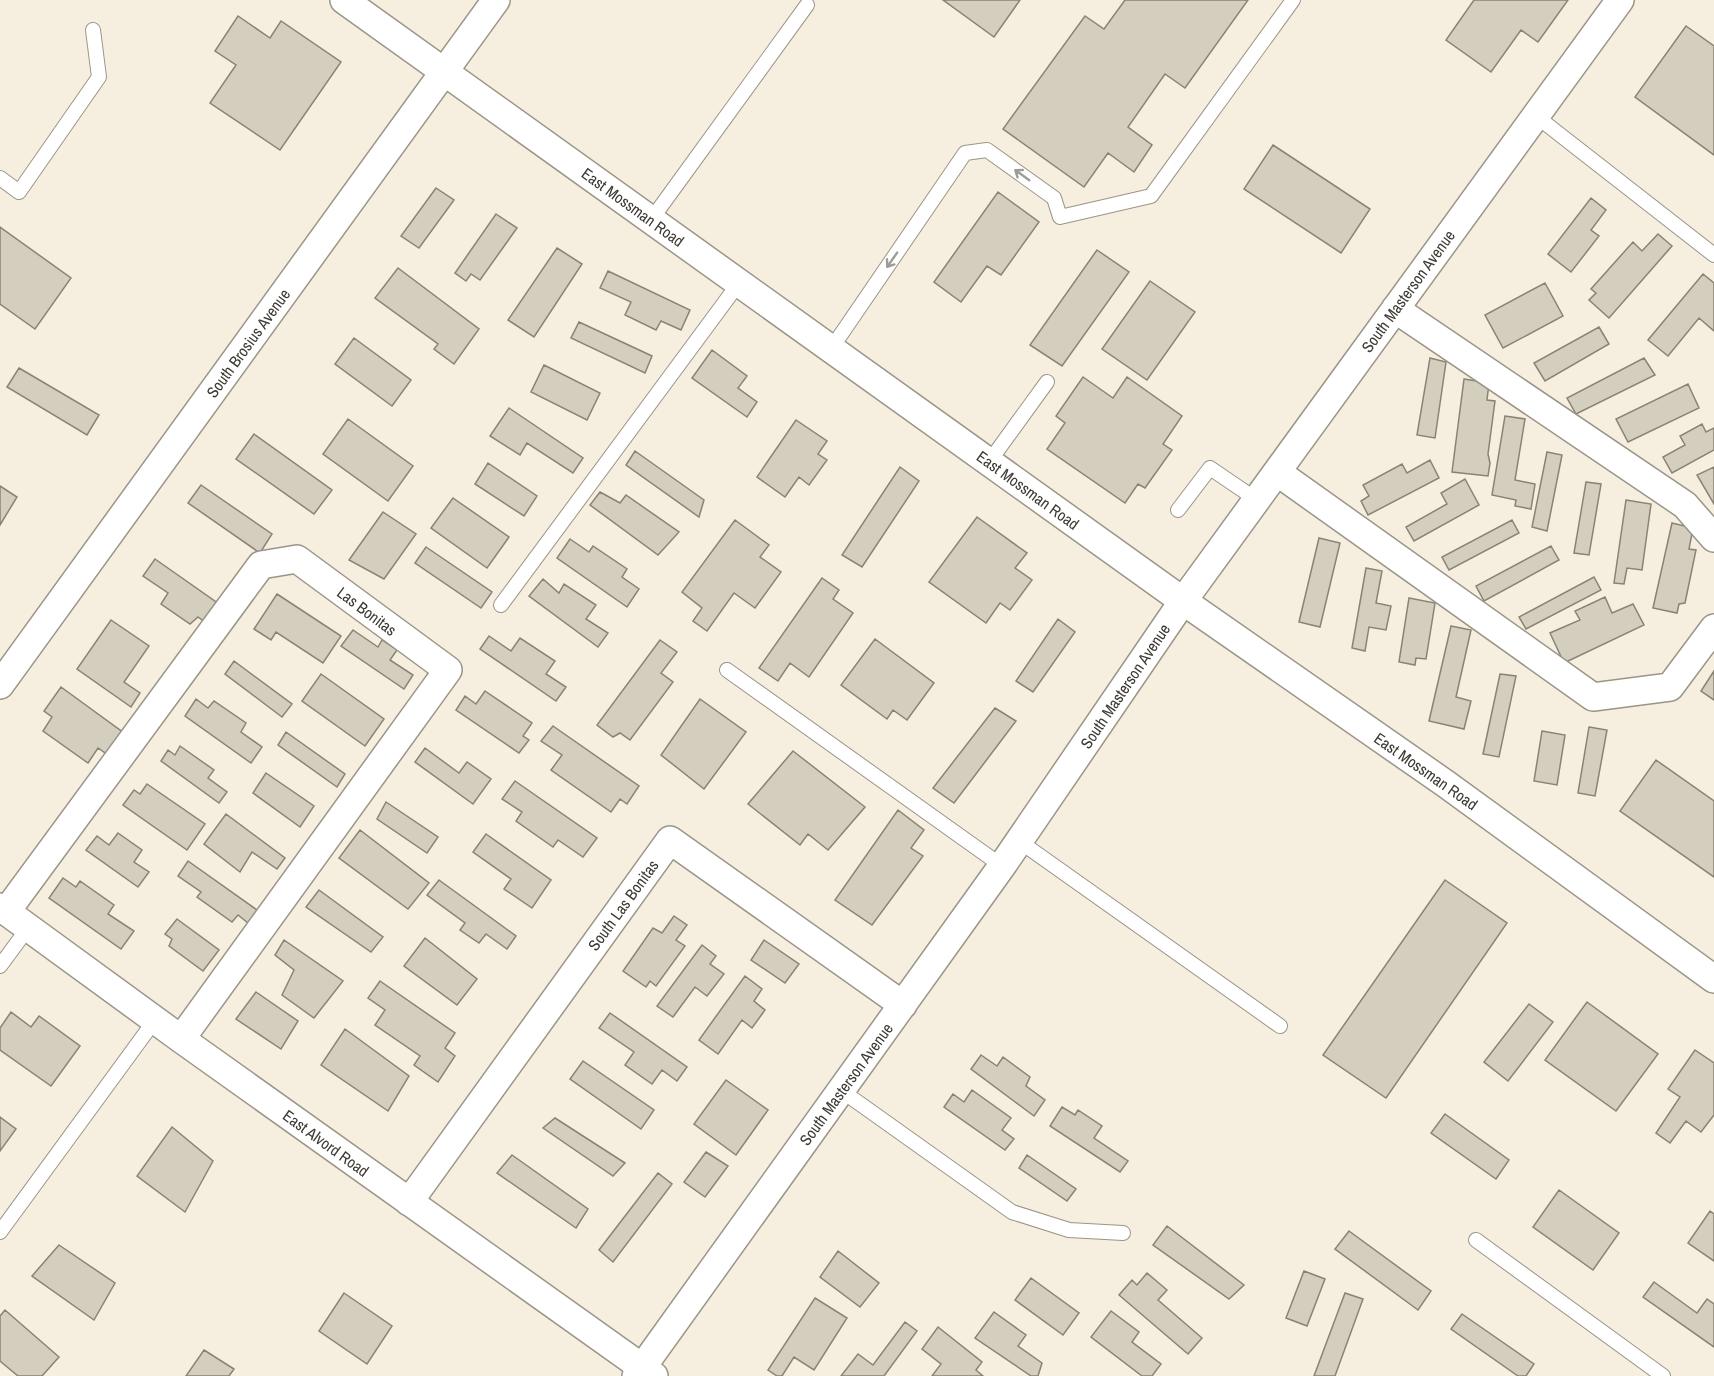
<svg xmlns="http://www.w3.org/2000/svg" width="1714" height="1376" font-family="'Archivo Narrow',sans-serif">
	<rect width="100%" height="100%" fill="#f6efe0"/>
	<path fill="#d4cebf" stroke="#898375" stroke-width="1.5" d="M943,0H1020L994,37Z
		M1125,0H1248L1185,88L1165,74L1128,127L1152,145L1134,172L1108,153L1084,187L1003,129L1085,16L1104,29Z
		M1474,0H1568L1538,42L1521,30L1491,72L1446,40Z
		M238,16L270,38L281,21L341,62L280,150L210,103L236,65L215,51Z
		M1686,26L1714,46V155L1635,97Z
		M1273,145L1370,209L1341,253L1244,189Z
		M436,188L454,200L419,248L401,236Z
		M998,192L1039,222L1001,275L987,266L961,302L934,282Z
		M1591,198L1606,210L1591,230L1599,236L1571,272L1548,254Z
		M496,214L517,228L480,280L471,274L466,281L455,273Z
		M0,227L71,278L35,329L0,304Z
		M1658,234L1672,246L1609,318L1589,300L1596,293L1591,289L1633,242L1642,251Z
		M557,248L582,264L534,337L508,320Z
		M1097,250L1129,272L1062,366L1030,345Z
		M398,268L479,329L454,364L434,349L438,344L375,298Z
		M608,271L690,310L681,330L661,321L656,330L625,315L631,302L600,288Z
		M1703,274L1714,283V331L1699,318L1668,356L1648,340Z
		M1150,281L1195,312L1147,380L1102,349Z
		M1545,283L1563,316L1503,348L1485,315Z
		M579,322L652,356L645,373L571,338Z
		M1599,327L1609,344L1545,381L1534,363Z
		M354,338L411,380L392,406L335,364Z
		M712,350L747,376L738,388L757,402L747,417L692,378Z
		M1430,358L1446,362L1435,438L1417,435Z
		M1644,358L1655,375L1576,414L1567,398Z
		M544,365L600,393L587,420L531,392Z
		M19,368L99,415L87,435L7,387Z
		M1083,377L1113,398L1127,377L1182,416L1163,444L1172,450L1145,488L1138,484L1125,503L1047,449L1065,423L1056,416Z
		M1464,379L1489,383L1487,400L1495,401L1488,454L1490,463L1488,476L1452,472Z
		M1688,384L1699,408L1628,442L1616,419Z
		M509,408L583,458L573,473L527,443L520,455L490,436Z
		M1505,416L1525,419L1515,480L1535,484L1531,509L1515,506L1516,500L1492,495Z
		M348,419L413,466L388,501L323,454Z
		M796,420L827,441L818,454L827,460L809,485L799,477L785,497L757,477Z
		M1702,424L1706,432L1714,428V450L1672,473L1663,457L1685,445L1680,436Z
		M254,434L332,490L314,514L236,459Z
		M635,451L704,500L699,517L626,465Z
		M1547,452L1562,455L1547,531L1532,527Z
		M1430,460L1439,478L1368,515L1361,501L1369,496L1363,485L1402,464L1407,473Z
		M488,463L537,496L524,516L475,484Z
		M900,467L919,481L862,567L842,555Z
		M1714,467V504L1697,475Z
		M1465,479L1479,505L1414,541L1406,527L1447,504L1441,493Z
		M1586,482L1601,484L1589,555L1574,553Z
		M201,485L272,534L260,553L188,503Z
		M0,486L17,497L0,525Z
		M600,492L620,503L626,495L679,532L658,555L590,505Z
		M453,498L509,537L487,568L431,528Z
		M1626,500L1651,504L1642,570L1627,568L1624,584L1614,583Z
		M383,512L416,534L384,579L349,560Z
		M977,517L1027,553L1015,568L1032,580L1010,610L1000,603L986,623L929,582Z
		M735,520L769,545L760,557L781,572L755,608L734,593L707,631L693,621L702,608L682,592Z
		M1512,520L1519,533L1449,570L1442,557Z
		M1672,523L1693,528L1689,549L1696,550L1685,603L1679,604L1677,613L1653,608Z
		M1319,538L1340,543L1320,627L1299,622Z
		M570,539L589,552L593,546L627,569L622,577L639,589L627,607L557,558Z
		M1551,546L1559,560L1484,601L1476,586Z
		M426,547L492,592L481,608L415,563Z
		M155,559L219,604L206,623L198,617L190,624L161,604L168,593L143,576Z
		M1366,568L1382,571L1376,603L1391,606L1386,630L1369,627L1365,651L1352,648Z
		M1594,577L1601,590L1526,629L1519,617Z
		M822,578L839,590L833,599L853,613L809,677L790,663L778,681L759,668Z
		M543,579L559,593L564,584L596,605L586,619L608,633L598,647L529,596Z
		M277,594L341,636L323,663L276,632L271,640L254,629Z
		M1605,597L1612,613L1633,604L1644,625L1564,663L1550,633L1580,620L1575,611Z
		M1409,598L1435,603L1426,659L1416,658L1415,665L1399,662Z
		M1058,619L1075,632L1033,692L1016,681Z
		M111,620L149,646L124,682L140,693L131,707L77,669Z
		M1451,626L1471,630L1456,697L1471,701L1464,729L1429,721Z
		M353,630L378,647L382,640L397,650L390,660L413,675L404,689L341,646Z
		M489,636L511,651L520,638L555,661L546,674L566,687L556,701L480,649Z
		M875,639L934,683L907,720L893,710L887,719L841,685Z
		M660,640L677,652L661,673L673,682L630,740L620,733L613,737L597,725Z
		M234,661L292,704L282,717L225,674Z
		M1714,671V700L1701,691Z
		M321,674L384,719L365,746L302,701Z
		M1500,674L1516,676L1499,757L1483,754Z
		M61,687L124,733L108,755L98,748L88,763L43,731L52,717L44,711Z
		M485,691L532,723L523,736L529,740L519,753L456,710L465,696L476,704Z
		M196,699L208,708L214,701L246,723L241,732L262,747L251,763L185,716Z
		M700,699L746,732L704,789L661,755Z
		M995,708L1016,721L954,803L933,788Z
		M553,726L639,786L627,804L620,799L611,812L551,770L562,755L541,741Z
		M1589,727L1607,730L1595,796L1578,793Z
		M1542,731L1565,735L1557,785L1534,781Z
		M286,732L345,774L337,787L278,745Z
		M180,746L214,770L208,778L227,792L219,803L161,761L168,750L175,755Z
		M425,748L459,773L467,762L491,779L473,804L415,762Z
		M793,751L865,807L828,850L808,834L800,845L748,804Z
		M1656,760L1714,801V877L1620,811Z
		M266,773L314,806L300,827L253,793Z
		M515,781L597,838L583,857L558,840L553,847L516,821L522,812L502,799Z
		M147,784L205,824L187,850L123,805L134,790L140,794Z
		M386,802L438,837L427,853L377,819Z
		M898,810L924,830L911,848L923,856L872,925L835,900Z
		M226,814L285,858L277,869L252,852L240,872L204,844Z
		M360,830L429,883L408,909L339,858Z
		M118,833L142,850L134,862L149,872L138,887L86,850L97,836L109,845Z
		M486,834L551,880L532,908L504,889L511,879L473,852Z
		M188,861L257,910L248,923L238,915L232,922L197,897L201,892L178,876Z
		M63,878L76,887L80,881L114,905L108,914L134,931L121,949L49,898Z
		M439,880L516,936L507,949L486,934L479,943L460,930L465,923L427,895Z
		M1445,880L1507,923L1386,1098L1323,1055Z
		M319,890L383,937L371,952L306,907Z
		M674,916L687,925L676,940L685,946L656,986L650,981L646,987L623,971L653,928L662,933Z
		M177,919L219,950L203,971L169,946L172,939L165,934Z
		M425,938L477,979L457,1005L404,966Z
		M284,940L343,981L314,1018L282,995L294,970L275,955Z
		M764,940L799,964L785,983L751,960Z
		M702,945L716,956L710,964L724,974L707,996L695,987L673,1017L657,1006Z
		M745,976L762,989L754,1001L765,1010L752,1028L742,1020L718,1054L699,1040Z
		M380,981L455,1033L445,1048L455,1056L438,1082L414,1065L420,1056L375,1025L385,1010L368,998Z
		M256,992L298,1021L281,1049L236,1019Z
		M1587,1002L1658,1054L1616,1111L1545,1060Z
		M1529,1004L1553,1022L1508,1081L1484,1062Z
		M11,1012L31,1027L39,1016L80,1046L51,1086L0,1050V1028Z
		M610,1013L687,1067L677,1081L662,1070L652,1084L625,1065L634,1052L599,1028Z
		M345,1029L409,1076L388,1111L321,1065Z
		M1695,1050L1714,1063V1115L1701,1132L1686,1121L1670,1143L1656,1133L1680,1097L1668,1089Z
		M981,1055L997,1066L1003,1057L1030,1077L1026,1086L1045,1100L1034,1116L971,1069Z
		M583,1061L654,1110L641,1129L570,1079Z
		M726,1080L768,1110L736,1155L694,1124Z
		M972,1090L1011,1118L1002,1130L1014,1139L1005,1150L944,1107L953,1094L964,1102Z
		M1062,1107L1075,1115L1078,1110L1102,1126L1094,1138L1128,1161L1120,1172L1050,1126Z
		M1445,1114L1509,1160L1496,1179L1431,1133Z
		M0,1117L16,1129L0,1151Z
		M555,1118L625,1163L613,1176L543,1128Z
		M172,1127L213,1161L185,1212L137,1176Z
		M706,1152L728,1166L705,1197L684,1182Z
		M512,1155L588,1209L576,1228L497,1173Z
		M1027,1155L1076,1189L1067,1201L1019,1168Z
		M658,1173L672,1184L613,1262L599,1250Z
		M1559,1190L1619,1233L1593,1270L1533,1227Z
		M1710,1211L1714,1214V1261L1688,1243Z
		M1167,1226L1244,1285L1229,1299L1153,1245Z
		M1349,1231L1431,1291L1418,1310L1335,1249Z
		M59,1245L115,1283L94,1320L32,1276Z
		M838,1251L879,1283L860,1307L820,1277Z
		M1304,1271L1325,1279L1307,1326L1286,1318Z
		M1147,1273L1167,1290L1158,1300L1202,1338L1188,1354L1119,1295L1132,1280L1137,1285Z
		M1031,1278L1079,1313L1063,1335L1015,1300Z
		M1654,1282L1697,1313L1707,1299L1714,1304V1347L1643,1297Z
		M344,1293L392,1326L367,1364L319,1331Z
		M1345,1293L1363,1299L1335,1376H1314Z
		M815,1298L847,1318L814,1370L794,1357L782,1376H777L768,1370Z
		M5,1310L59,1357L42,1376H18L0,1361V1316Z
		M1111,1311L1139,1332L1132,1342L1161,1364L1152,1376H1142L1091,1337Z
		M994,1312L1026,1335L1018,1346L1042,1363L1038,1376H1031L975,1338Z
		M1462,1314L1534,1364L1526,1376H1518L1451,1329Z
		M905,1322L917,1331L884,1376H841L858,1354L873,1365Z
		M938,1327L982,1362L976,1370L983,1376H932L941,1364L922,1349Z
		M204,1350L234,1369L229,1376H186Z"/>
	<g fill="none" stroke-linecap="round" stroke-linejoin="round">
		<g stroke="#9b9587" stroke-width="16">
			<path id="lane" d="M1536,116L1714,255
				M0,178L19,192L99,77L93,30
				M651,220L807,5
				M831,349L965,153L987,150L1054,198L1060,217L1151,196L1293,0
				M989,462L1047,382
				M1178,510L1210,468L1257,500
				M501,605L739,283
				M727,670L1002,866
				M1019,841L1280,1026
				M0,966L28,928
				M842,1091L1012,1212L1069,1230L1123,1233
				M0,1232L155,1020
				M1476,1240L1663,1376"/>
		</g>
		<g stroke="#9b9587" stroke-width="30">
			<path id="street" d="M344,0L1183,601L1446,784L1714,979
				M1395,309L1685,505L1714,538
				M1277,472L1593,697L1670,687L1714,628
				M0,685L496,0
				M0,907L181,1039L654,1376
				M6,912L261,565L297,559L448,670L181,1039
				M409,1202L670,840L903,1005
				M636,1376L1002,866L1183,601L1620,0"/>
		</g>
		<use href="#lane" stroke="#fff" stroke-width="14"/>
		<use href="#street" stroke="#fff" stroke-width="27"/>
	</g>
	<defs><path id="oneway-shaft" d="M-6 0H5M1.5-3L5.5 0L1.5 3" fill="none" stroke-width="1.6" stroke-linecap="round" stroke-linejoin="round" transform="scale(1.5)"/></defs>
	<g stroke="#9e9c99">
		<use href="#oneway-shaft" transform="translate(1022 175) rotate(-144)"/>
		<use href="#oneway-shaft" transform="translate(892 260) rotate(125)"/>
	</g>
	<g text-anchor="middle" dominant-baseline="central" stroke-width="4.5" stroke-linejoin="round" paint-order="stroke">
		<g font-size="16" fill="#3c3a33" stroke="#fff">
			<text transform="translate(633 207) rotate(36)">East Mossman Road</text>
			<text transform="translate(1408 291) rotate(-54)">South Masterson Avenue</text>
			<text transform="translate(248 343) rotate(-54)">South Brosius Avenue</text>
			<text transform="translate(1028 490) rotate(36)">East Mossman Road</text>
			<text transform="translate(367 611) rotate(37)">Las Bonitas</text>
			<text transform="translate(1125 686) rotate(-56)">South Masterson Avenue</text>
			<text transform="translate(1426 771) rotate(35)">East Mossman Road</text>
			<text transform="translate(623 905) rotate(-54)">South Las Bonitas</text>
			<text transform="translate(846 1084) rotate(-54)">South Masterson Avenue</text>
			<text transform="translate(326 1143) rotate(36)">East Alvord Road</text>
		</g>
	</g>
</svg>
